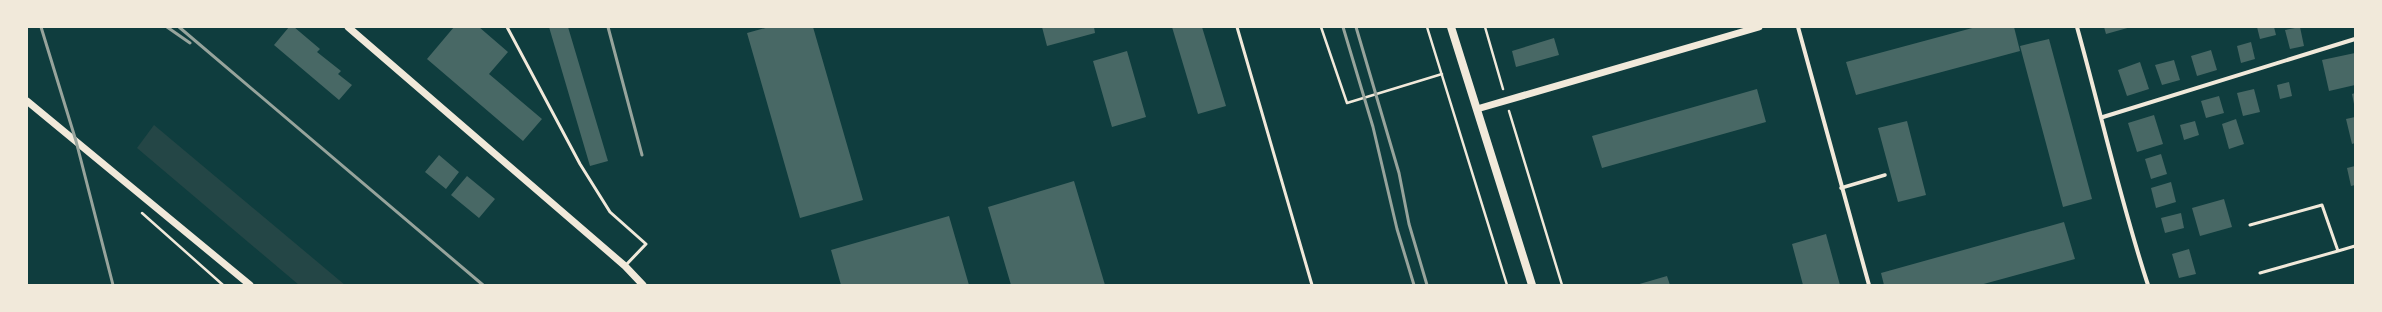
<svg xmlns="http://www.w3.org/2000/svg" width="2382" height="312" font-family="'Roboto Condensed',sans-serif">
	<rect width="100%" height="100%" fill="#0f3d3e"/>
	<path fill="#244646" d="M154,125L345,285H299L137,148Z"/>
	<path fill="#486865" d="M289,27H294L320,49L317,52L341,71L338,74L352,85L339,100L274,45Z
		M454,27H479L508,52L489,74L542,119L523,141L427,59Z
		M549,27H568L608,161L590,166Z
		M769,27H813L863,200L800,218L747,33Z
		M1042,27H1094L1095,33L1047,46Z
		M1172,27H1202L1226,106L1198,114Z
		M1976,27H2014L2020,51L1856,95L1846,62Z
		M2104,27H2131L2106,34Z
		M2257,27H2274L2276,35L2260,39Z
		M2300,27L2304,46L2290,49L2285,30Z
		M1554,38L1559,55L1516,67L1512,51Z
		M2049,39L2092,199L2063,207L2020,46Z
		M2251,42L2255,59L2241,63L2237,46Z
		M2211,50L2217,70L2197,76L2191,56Z
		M1127,51L1146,117L1112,127L1093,61Z
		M2355,53V85L2329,91L2322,60Z
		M2174,60L2180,80L2162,85L2155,65Z
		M2140,62L2149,89L2127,96L2118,70Z
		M2289,82L2292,96L2280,99L2277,85Z
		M1757,89L1766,122L1602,168L1592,136Z
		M2254,89L2260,112L2243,116L2237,93Z
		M2355,93V104H2354L2352,94Z
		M2219,96L2224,113L2206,118L2201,101Z
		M2154,115L2163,144L2137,152L2128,123Z
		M2355,117V143L2352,144L2346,119Z
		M2236,119L2244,144L2229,149L2222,124Z
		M1907,121L1926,195L1898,202L1878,128Z
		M2195,121L2199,135L2184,140L2180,125Z
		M2161,154L2167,174L2151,179L2145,159Z
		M439,155L459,172L446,189L425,172Z
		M2355,166V185L2351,186L2347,168Z
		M467,176L495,199L479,218L451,195Z
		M1074,181L1105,285H1011L988,207Z
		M2171,182L2176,202L2156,208L2151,188Z
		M2224,199L2232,227L2200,236L2192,208Z
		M2181,213L2184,228L2165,233L2161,218Z
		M949,216L969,285H841L831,250Z
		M2064,222L2075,259L1980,285H1884L1881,273Z
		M1826,234L1840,285H1803L1792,244Z
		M2189,249L2196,274L2179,278L2172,254Z
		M1667,276L1670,285H1636Z"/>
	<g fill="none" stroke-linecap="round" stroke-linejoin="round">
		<path stroke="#f1e9da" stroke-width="2.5" d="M1321,27L1347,103L1442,74
			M1427,27L1507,285
			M1485,27L1503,89
			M1509,111L1562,285
			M142,213L223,285"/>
		<path stroke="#f1e9da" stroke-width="3" d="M507,27L580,164L610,212L646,244L625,266
			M1237,27L1312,285
			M2250,225L2322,205L2338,251L2355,246
			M2260,273L2338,251"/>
		<path stroke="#f1e9da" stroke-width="3.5" d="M1841,188L1885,175"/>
		<path stroke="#f1e9da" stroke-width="4" d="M1798,27L1869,285
			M2077,27C2101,113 2120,200 2148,285
			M2103,117L2355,39"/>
		<path stroke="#f1e9da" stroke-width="7" d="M348,27L625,266L643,285
			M27,101L250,285
			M1477,109L1759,27"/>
		<path stroke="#f1e9da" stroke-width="8" d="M1451,27L1532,285"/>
		<path stroke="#97a49c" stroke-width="3" d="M41,27L76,141L113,285
			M167,27L190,43
			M179,27L483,285
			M608,27L642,155
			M1343,27L1373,127L1397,229L1414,285
			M1356,27L1399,173L1409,224L1427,285"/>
	</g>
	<rect width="2382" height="312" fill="none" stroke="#f1e9da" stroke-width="56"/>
</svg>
